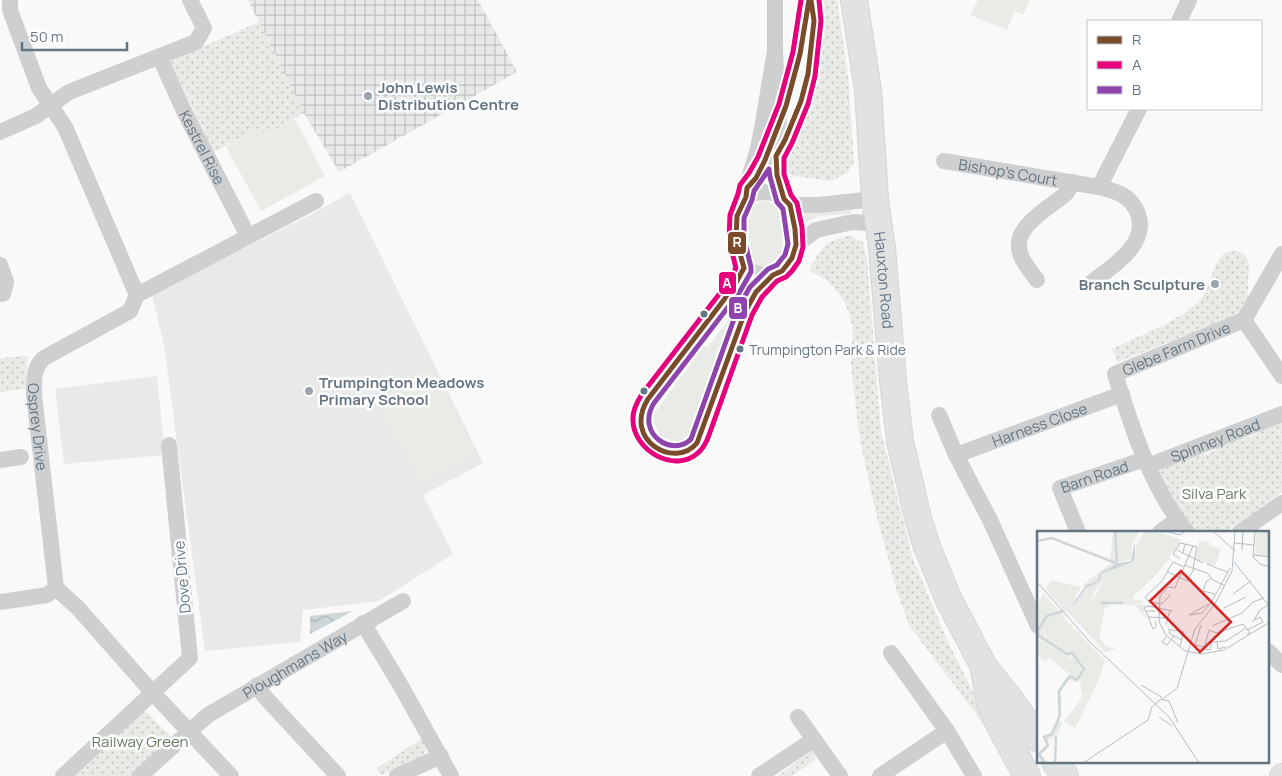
<svg xmlns="http://www.w3.org/2000/svg" width="1282" height="776" font-family="Manrope,sans-serif">
	<defs>
		<pattern id="industrial-grid" width="8" height="8" patternUnits="userSpaceOnUse" patternTransform="scale(1.25)"><rect width="8" height="8" fill="#e8e9e9"/><path d="M0 4h8M4 0v8" fill="none" stroke="#c0c1c2"/></pattern>
		<pattern id="park-dots" width="8" height="8" patternUnits="userSpaceOnUse" patternTransform="scale(1.25)"><rect width="8" height="8" fill="#e8ebe6"/><path d="M2 2h.1M6 6h.1" fill="none" stroke="#c0c3c0" stroke-width="1.8" stroke-linecap="round"/></pattern>
		<pattern id="water-waves" width="16" height="10" patternUnits="userSpaceOnUse" patternTransform="scale(1.25)"><rect width="16" height="10" fill="#ced6d9"/><path d="M0 5q4-4 8 0t8 0" fill="none" stroke="#abb2b5"/></pattern>
	</defs>
	<rect width="100%" height="100%" fill="#f9f9f9"/>
	<path fill="#e8e9e9" d="M350,193L483,463L423,495L453,554L379,601L303,610L300,642L205,651L164,345L152,295L310,215Z
		M157,376L165,455L64,464L55,389Z"/>
	<path fill="url(#industrial-grid)" d="M248,0H478L517,72L339,172L304,113Z"/>
	<path fill="#e8ebe6" d="M978,0H1030L1023,15L1015,11L1007,30L970,15Z
		M295,119L325,176L261,211L226,147L260,128L265,136Z
		M766,200L778,207C783,219 787,246 781,258C779,261 776,264 773,267L760,268L749,258L746,216L754,204Z
		M801,210H851L850,214L818,216L803,224Z
		M741,303L693,431L680,442C661,439 656,435 653,415L704,346L708,347Z
		M431,368L476,452L420,482L375,398Z"/>
	<path fill="url(#park-dots)" d="M819,0H837L848,75L854,162L847,173L831,181L793,176L786,170L788,150L819,72L820,16Z
		M259,22L304,113L265,136L260,128L214,152L170,61Z
		M849,235L863,242L867,259L881,432L912,556L948,642L1000,746L909,625L897,592L875,509L860,440L851,366L853,327L845,302L828,281L809,270L818,254L829,242Z
		M1236,250L1246,256L1249,264L1247,308L1243,313L1118,362L1112,349C1139,336 1180,321 1200,300C1212,288 1212,261 1225,253C1228,252 1233,251 1236,250Z
		M27,356L26,389L0,392V358Z
		M1282,419V492L1226,532H1196L1189,526L1157,475L1164,467L1200,452L1205,455L1216,450L1219,444L1240,436L1244,439L1256,434L1257,429Z
		M145,710L173,739L133,776H75Z
		M421,739L427,747L423,755L381,775L377,768Z
		M809,752L813,753L816,759L792,776H778Z"/>
	<path fill="url(#water-waves)" d="M353,611L310,634V616Z"/>
	<g fill="none" stroke-linecap="round" stroke-linejoin="round">
		<g stroke="#d5d6d7" stroke-width="24">
			<path id="secondary" d="M1281,776L1282,775"/>
		</g>
		<g stroke="#d5d6d7" stroke-width="28">
			<g id="primary">
				<path id="s9" d="M854,0L868,90L875,199L882,248L893,381L900,441L918,518L927,547L948,598L984,667L1010,699L1038,739"/>
				<path d="M984,670L990,703L1000,726L1027,776"/>
				<path d="M1055,762L1065,776"/>
			</g>
		</g>
		<g stroke="#cecfd0" stroke-width="16">
			<path id="s1" d="M10,0V10L39,88L65,127L137,295L130,311L44,358C33,368 34,380 34,395L56,588L78,608L152,692L231,776"/>
			<path d="M775,0V51L779,126L776,169L784,199"/>
			<path d="M1179,21L1189,0"/>
			<path id="s2" d="M160,58L184,111L248,236"/>
			<path d="M0,132L36,116L69,92L196,42L204,28L190,0"/>
			<path id="s3" d="M944,161L1099,187C1116,191 1132,196 1138,214C1149,245 1111,267 1091,283"/>
			<path d="M1099,187L1139,109"/>
			<path d="M747,196C811,169 810,290 758,274C741,269 739,259 737,242C736,233 736,221 738,212C740,206 746,202 747,196C748,193 747,191 747,188C749,175 755,161 758,148C765,116 769,83 775,51"/>
			<path d="M790,205H818L875,199"/>
			<path d="M796,245L816,230L853,222L879,224"/>
			<path d="M0,265L6,282L3,294"/>
			<path d="M1037,280C1032,273 1027,267 1023,260C1008,233 1037,216 1055,202C1063,196 1069,193 1072,182"/>
			<path d="M137,295L316,201"/>
			<path d="M1244,320L1282,376"/>
			<path d="M939,415L956,455L991,522L1038,626"/>
			<path id="s4" d="M956,455L1122,394"/>
			<path d="M0,460L21,457"/>
			<path id="s5" d="M1148,466L1282,414"/>
			<path id="s6" d="M1078,532L1060,488L1145,459"/>
			<path d="M1160,532L1177,520"/>
			<path id="s7" d="M1187,532C1151,488 1132,428 1115,374L1244,320L1282,254"/>
			<path d="M1240,532L1282,503"/>
			<path d="M0,602L47,595L56,588"/>
			<path d="M363,623L401,686L451,776"/>
			<path d="M1268,651L1282,665"/>
			<path d="M891,653L947,731L974,776"/>
			<path d="M257,685L264,696L338,776"/>
			<path d="M798,717L840,776"/>
			<path d="M63,776L190,658L169,445"/>
			<path id="s8" d="M140,776L208,715L403,601"/>
			<path d="M397,776L441,756"/>
			<path d="M759,776L813,740"/>
			<path d="M880,776L947,731"/>
		</g>
		<use href="#secondary" stroke="#e1e2e2" stroke-width="22"/>
		<use href="#primary" stroke="#e1e2e2" stroke-width="26"/>
		<g stroke="#fff" stroke-width="9">
			<path id="bus-1" d="M809,0L800,54L786,106L765,160L756,178L747,188L746,197L737,216L736,239L744,268L733,288L648,399C622,440 675,470 697,443L745,312L756,292L773,275L782,271L786,266L792,258L796,245L795,229L790,205L784,199L777,175L776,156L785,140L801,101L808,74L814,21L811,0"/>
		</g>
		<g stroke="#fff" stroke-width="9">
			<path id="bus-2" d="M801,0L793,52L779,104L758,157L749,173L740,185L738,194L730,215L729,240L736,268L727,284L642,394C637,402 632,411 633,420C633,450 675,475 699,452C704,447 707,441 709,435L752,315L762,297L777,281L786,277L792,271L799,261L803,247L802,227L797,203L791,195L784,174V158L792,143L808,104L815,76L821,21L819,0"/>
		</g>
		<g stroke="#fff" stroke-width="9">
			<path id="bus-3" d="M769,169L770,177L777,202L783,209L788,244L785,255L780,261L777,265L768,269L750,287L738,308L691,439C673,458 635,434 654,403L739,293L751,272V267L744,239V218L752,200L754,191Z"/>
		</g>
		<use href="#bus-1" stroke="#7a4b2a" stroke-width="5"/>
		<use href="#bus-2" stroke="#e5007d" stroke-width="5"/>
		<use href="#bus-3" stroke="#8e44ad" stroke-width="5"/>
	</g>
	<g fill="#99a4ac" stroke="#fff" stroke-width="2">
		<circle cx="368" cy="96" r="5"/>
		<circle cx="1215" cy="284" r="5"/>
		<circle cx="309" cy="391" r="5"/>
	</g>
	<g fill="#657683" stroke="#fff" stroke-width="2">
		<circle cx="704" cy="314" r="4.5"/>
		<circle cx="740" cy="349" r="4.5"/>
		<circle cx="644" cy="391" r="4.5"/>
	</g>
	<g text-anchor="middle" dominant-baseline="central" stroke-width="5" stroke-linejoin="round" paint-order="stroke">
		<g font-size="14" fill="#657683" stroke="#fff" text-anchor="start">
			<text x="749" y="349">Trumpington Park &amp; Ride</text>
		</g>
		<g font-size="15" font-weight="bold" fill="#657683" stroke="#fff" text-anchor="start">
			<text x="378" y="87">John Lewis<tspan x="378" dy="17">Distribution Centre</tspan></text>
			<text x="1205" y="284" text-anchor="end">Branch Sculpture</text>
			<text x="319" y="382">Trumpington Meadows<tspan x="319" dy="17">Primary School</tspan></text>
		</g>
		<g font-size="15" fill="#657683" stroke="#fff">
			<text stroke="none"><textPath href="#s2" startOffset="99">Kestrel Rise</textPath></text>
			<text stroke="none"><textPath href="#s3" startOffset="65">Bishop's Court</textPath></text>
			<text stroke="none"><textPath href="#s9" startOffset="282">Hauxton Road</textPath></text>
			<text stroke="none"><textPath href="#s7" startOffset="241">Glebe Farm Drive</textPath></text>
			<text stroke="none"><textPath href="#s4" startOffset="89">Harness Close</textPath></text>
			<text stroke="none"><textPath href="#s1" startOffset="510">Osprey Drive</textPath></text>
			<text stroke="none"><textPath href="#s5" startOffset="72">Spinney Road</textPath></text>
			<text stroke="none"><textPath href="#s6" startOffset="84">Barn Road</textPath></text>
			<text transform="translate(182 577) rotate(-95)">Dove Drive</text>
			<text stroke="none"><textPath href="#s8" startOffset="192">Ploughmans Way</textPath></text>
		</g>
		<g font-size="15" fill="#687a64" stroke="#fff">
			<text x="1214" y="493">Silva Park</text>
			<text x="140" y="741">Railway Green</text>
		</g>
	</g>
	<g transform="translate(1037 531)">
		<rect width="232" height="232" fill="#f9f9f9"/>
		<path d="M14,49L34,54L33,65H17L9,57ZM55,54L59,58L53,72L40,71L49,57ZM0,107L30,127L37,126L45,139L43,144L39,148L12,127L8,130L0,124Z" fill="#e8ebe6"/>
		<path d="M76,0H103L95,14V28L82,31L79,18V34L63,42L60,50L48,56L46,54L73,33ZM108,0L129,1L113,12L103,33L66,50L59,58L55,54L62,51L65,44L98,29L99,14ZM34,54L44,56L38,66H42L28,79L39,73L30,81L38,92L7,56L17,65H33ZM6,62L27,85L9,89L6,94L8,106L30,123L34,120L48,137V142L40,151L32,149L23,162L25,168L22,190L26,191L19,205L11,209V217L4,223L10,232L4,231L0,224L10,214L6,207L15,202L21,184L20,161L29,147L36,145L39,148L46,138L35,124L30,127L0,106V76Z" fill="#e8ebe6"/>
		<path d="M219,0H232V26L218,24ZM123,1L144,9L132,27L136,30L131,29L116,47L96,65L97,70L104,68L105,72L98,73L122,76L107,77L110,89L98,74L73,73L68,77L62,106L69,115L79,118L68,121L30,80L40,71L54,72L66,50L103,33L113,12ZM24,84L68,129L63,146L38,197L27,191L45,167L43,148L47,135L34,120L30,123L11,111L6,95L11,87Z" fill="#e8ebe6"/>
		<path d="M162,10L173,11L172,14L184,18L178,35L159,29Z" fill="#e8ebe6"/>
		<path d="M108,0L98,13V28L95,31L65,43L62,51L49,57L38,73L27,80L36,73L48,55L60,50L63,42L81,32L94,30L97,14Z" fill="#ced6d9"/>
		<path fill="none" stroke="#ced6d9" stroke-width="2.5" d="M78,0L80,31M0,10L15,7L81,33M64,72H86M0,100L2,105L30,123L35,122L47,138L40,149L33,145L22,160L23,184L15,203L7,206L11,214L2,223L8,232M0,101L10,85L26,80M18,232L19,205"/>
		<path fill="none" stroke="#b5bdc3" stroke-width="1" d="M127,0L143,4L148,0M176,0L198,20M218,0L216,26L223,33L233,36M197,12L217,14M140,19L166,32M205,19L206,0M146,22L148,13L156,15M216,24L233,26M143,28L136,23L143,12L148,13M197,31L233,76M170,33L190,41M147,34L170,42L176,49L187,54M156,38L160,16L156,15L138,57L131,56L123,65L122,91L129,104L148,120L165,123L187,119L233,91M131,41L150,50L157,38M174,47L169,51L166,60L178,63M0,51L53,111L132,186L162,232M120,63L111,70L108,66L125,50L136,31L147,36M196,63L214,50M112,71L125,73L133,64M172,73L152,84L165,82L174,72L193,37M187,77L209,66M109,80L107,77L111,75L136,80M111,86L131,87M118,90L119,96L116,98L109,80H118M216,91L223,79L231,74M129,94L133,79M164,94L158,114L167,116M175,95L205,82L216,71L227,67M131,98L146,101M133,98L132,102L144,109M210,99L226,91L223,86L218,89M130,105L125,111L130,114L137,105M173,111L189,110L209,97M175,111L173,119L167,118L172,99L179,102L206,93L213,102L210,103M180,111L181,118L189,116M143,115L147,100M104,154L126,167M127,167L140,157L158,98L178,73L195,40L198,0M122,186L135,195M46,232L111,189L115,176L124,168L132,170L141,192"/>
		<path fill="#d62828" fill-opacity="0.15" stroke="#d62828" stroke-width="2.5" d="M144,40L194,91L163,121L113,70Z"/>
		<rect width="232" height="232" fill="none" stroke="#657683" stroke-width="2.5"/>
	</g>
	<g stroke="#fff" stroke-width="2">
		<rect x="727" y="231" width="20" height="24" rx="5" fill="#7a4b2a"/>
		<rect x="718" y="271" width="19" height="24" rx="5" fill="#e5007d"/>
		<rect x="728" y="296" width="20" height="24" rx="5" fill="#8e44ad"/>
	</g>
	<g font-size="14" text-anchor="middle" font-weight="bold" fill="#fff">
		<text x="737" y="247">R</text>
		<text x="727" y="288">A</text>
		<text x="738" y="313">B</text>
	</g>
	<rect x="1087" y="20" width="175" height="90" fill="#ffffff" stroke="#c1c8cd"/>
	<rect x="1097" y="36" width="25" height="8" fill="#7a4b2a" stroke="#c1c8cd"/>
	<text x="1132" y="45" font-size="15" fill="#657683">R</text>
	<rect x="1097" y="61" width="25" height="8" fill="#e5007d" stroke="#c1c8cd"/>
	<text x="1132" y="70" font-size="15" fill="#657683">A</text>
	<rect x="1097" y="86" width="25" height="8" fill="#8e44ad" stroke="#c1c8cd"/>
	<text x="1132" y="95" font-size="15" fill="#657683">B</text>
	<path d="M22 42v8h105v-8" fill="none" stroke="#657683" stroke-width="2.5"/>
	<text x="30" y="42" font-size="15" fill="#657683" stroke="#ffffff" stroke-width="4" paint-order="stroke">50 m</text>
</svg>
